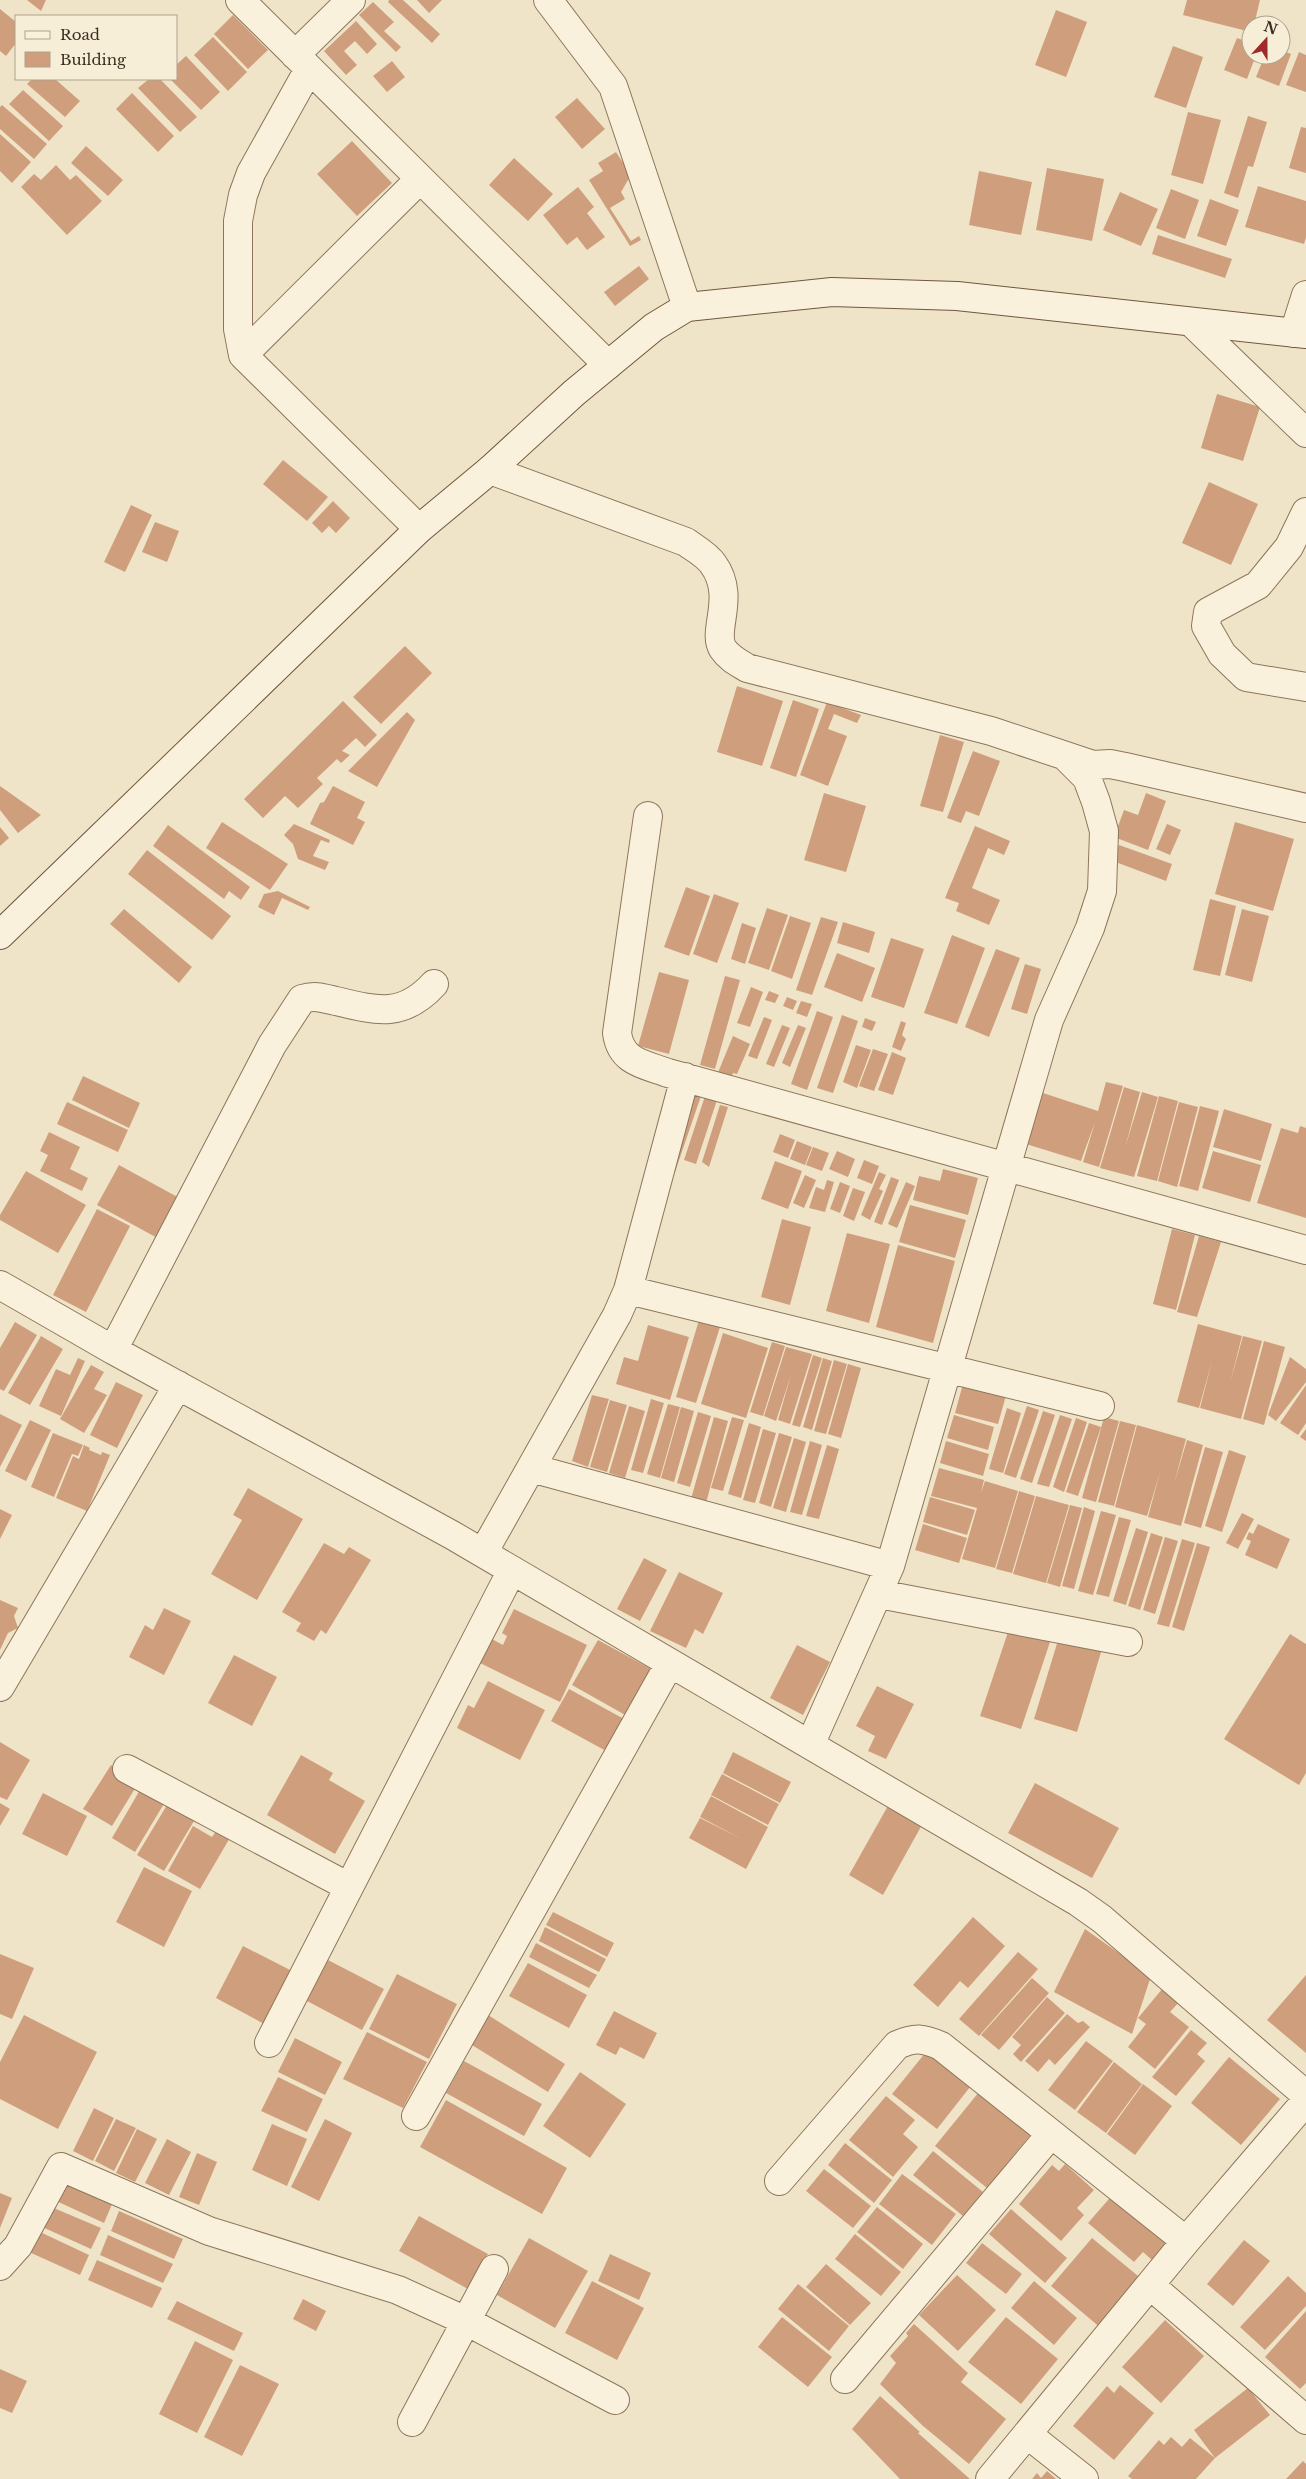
<svg xmlns="http://www.w3.org/2000/svg" width="1306" height="2479" font-family="'Libre Baskerville',serif">
	<rect width="100%" height="100%" fill="#f0e4c8"/>
	<path fill="#cf9f7d" d="M27,0H46L41,11Z
		M389,0H403L440,34L432,43L388,2Z
		M417,0H442L429,13Z
		M1187,0H1260L1254,25H1251V32L1183,15Z
		M373,2L394,22L384,31L401,47L396,52L359,15Z
		M0,9L16,22V43L6,56L0,51Z
		M1056,10L1087,22L1066,77L1035,65Z
		M233,15L268,50L248,69L214,34Z
		M356,21L377,44L367,54L355,41L344,51L357,65L346,75L324,51Z
		M213,37L247,72L228,91L194,55Z
		M1237,38L1251,43V55H1256L1247,79L1224,70Z
		M1173,46L1203,57L1186,108L1154,97Z
		M1281,50L1291,54L1279,86L1256,77L1265,55H1281Z
		M1299,52L1306,55V92L1286,85Z
		M186,56L220,92L201,110L170,79H176V65Z
		M392,61L405,77L387,92L373,76Z
		M32,79H55L80,101L65,117L27,84Z
		M149,79H160L197,117L180,132L138,88Z
		M23,90L63,126L49,141L9,104Z
		M132,93L174,136L158,152L116,109Z
		M577,98L605,129L582,149L555,117Z
		M2,105L47,144L34,159L0,129V107Z
		M1188,112L1221,120L1203,184L1171,175Z
		M1248,116L1267,122L1253,167L1248,166L1238,198L1224,193Z
		M1301,127L1306,128V173L1289,168Z
		M0,134L31,162L12,183L0,171Z
		M352,141L392,183L357,216L317,174Z
		M86,146L123,180L108,196L71,163Z
		M616,152L631,175L621,192L625,199L610,208L631,241L639,236L641,240L630,246L589,180L603,171L598,163Z
		M514,158L553,194L528,221L489,185Z
		M56,165L70,180L76,175L102,201L67,235L21,187L34,174L41,180Z
		M1047,168L1104,179L1092,241L1036,230Z
		M979,171L1032,182L1021,235L969,225Z
		M1258,186L1306,201V237L1304,244L1245,227Z
		M578,187L594,207L587,213L605,237L587,250L577,237L567,245L543,215Z
		M1171,189L1199,200L1185,239L1156,228Z
		M1120,192L1158,209L1141,246L1103,230Z
		M1210,199L1239,210L1226,246L1197,236Z
		M1158,235L1232,259L1225,278L1152,254Z
		M639,266L649,279L615,306L604,292Z
		M1217,394L1260,407L1243,461L1201,448Z
		M283,460L328,497L307,521L263,484Z
		M1209,482L1258,504L1231,565L1182,543Z
		M333,501L350,518L336,533L329,526L322,533L312,523Z
		M131,505L152,515L125,572L104,562Z
		M155,522L179,531L167,562L142,552Z
		M405,646L432,673L381,724L353,697Z
		M737,686L783,701L762,766L717,752Z
		M793,700L819,709L796,777L770,768Z
		M343,701L377,735L365,747L356,738L342,751L350,755L341,763L337,759L317,778L323,784L298,808L285,796L263,818L244,799Z
		M827,702L861,715L857,723L834,714L828,729L847,736L828,786L800,775Z
		M407,712L415,720L377,787L348,771Z
		M940,735L964,742L943,812L920,806Z
		M973,751L1000,761L979,816L966,811L961,823L947,818Z
		M0,786L41,815L18,833L0,810Z
		M333,786L365,802L357,818L365,822L353,845L310,824L320,803L324,802Z
		M824,793L866,806L846,872L804,860Z
		M1146,793L1166,801L1148,850L1114,837L1124,810L1138,815Z
		M222,822L288,864L270,890L206,848Z
		M1235,822L1294,839L1273,911L1215,894Z
		M294,824L330,840L329,843L321,840L313,856L329,862L325,870L298,859L293,844L284,835Z
		M1167,824L1181,830L1170,855L1156,849Z
		M168,825L250,887L241,900L229,891L224,899L153,846Z
		M975,826L1010,841L1004,855L988,848L972,888L1000,900L989,925L956,911L959,903L945,898Z
		M0,827L9,838L0,846Z
		M1119,845L1172,864L1166,881L1113,861Z
		M147,850L231,916L212,940L128,874Z
		M686,887L710,896L689,956L664,947Z
		M278,891L310,907L308,910L282,898L274,915L258,907L264,894Z
		M714,894L739,903L717,963L693,954Z
		M1210,899L1236,906L1220,976L1193,970Z
		M767,908L788,915L769,970L748,963Z
		M124,909L192,967L179,983L110,924Z
		M1242,909L1269,916L1252,982L1225,975Z
		M790,916L811,923L792,979L771,971Z
		M821,917L838,922L812,995L796,990Z
		M843,922L875,932L869,953L837,943Z
		M742,923L756,928L745,964L731,959Z
		M952,935L985,948L957,1024L924,1013Z
		M891,938L924,949L904,1008L871,997Z
		M996,949L1020,958L989,1037L965,1027Z
		M837,953L875,968L862,1002L824,987Z
		M1025,964L1041,969L1027,1014L1011,1009Z
		M659,972L689,980L669,1054L638,1046Z
		M725,976L740,980L715,1069L700,1065Z
		M751,987L763,992L750,1027L737,1023Z
		M769,991L779,995L775,1003L765,1000Z
		M787,997L797,1001L793,1010L783,1006Z
		M801,1001L812,1004L807,1017L796,1013Z
		M817,1011L833,1017L807,1090L791,1084Z
		M842,1015L858,1021L833,1093L817,1088Z
		M764,1017L772,1020L757,1059L748,1056Z
		M865,1018L876,1022L872,1031L862,1027Z
		M901,1021L906,1023L902,1035L906,1039L901,1051L892,1047Z
		M782,1025L790,1028L774,1067L766,1064Z
		M798,1025L806,1028L790,1067L782,1063Z
		M733,1036L750,1044L737,1074L733,1073L730,1080L717,1075Z
		M856,1045L871,1050L857,1088L843,1082Z
		M873,1049L888,1054L874,1091L859,1086Z
		M892,1052L906,1058L893,1095L878,1090Z
		M83,1076L140,1103L129,1128L72,1100Z
		M1106,1082L1123,1086L1099,1167L1083,1162L1095,1122L1081,1161L1026,1144L1043,1093L1098,1111Z
		M1124,1087L1140,1092L1125,1148L1142,1092L1158,1097L1134,1177L1100,1168Z
		M691,1091L701,1096L675,1172L664,1168Z
		M705,1096L717,1100L696,1164L684,1160Z
		M1159,1096L1178,1101L1157,1181L1137,1176Z
		M67,1102L128,1130L118,1152L57,1124Z
		M1179,1102L1198,1107L1177,1187L1158,1181Z
		M720,1105L728,1107L709,1167L702,1162Z
		M1200,1106L1219,1111L1198,1191L1179,1186Z
		M1224,1109L1272,1124L1261,1161L1213,1147Z
		M1300,1126L1306,1128V1218L1257,1203L1281,1128L1298,1133Z
		M49,1132L80,1147L70,1169L88,1178L82,1191L40,1171L48,1155L40,1151Z
		M780,1134L795,1140L788,1158L773,1152Z
		M797,1141L812,1147L805,1165L790,1159Z
		M813,1147L829,1153L822,1171L806,1165Z
		M837,1151L855,1159L848,1177L829,1169Z
		M1213,1151L1261,1165L1250,1202L1202,1188Z
		M864,1160L879,1166L872,1184L857,1178Z
		M775,1161L802,1171L788,1209L761,1199Z
		M119,1165L183,1200L161,1240L97,1205Z
		M943,1169L978,1178L968,1215L913,1200L919,1176L940,1181Z
		M26,1171L86,1205L58,1253L0,1220V1215Z
		M879,1172L886,1175L879,1189L883,1191L870,1220L861,1215Z
		M805,1175L816,1180L804,1208L793,1203Z
		M891,1177L899,1180L882,1225L874,1222Z
		M827,1180L834,1182L825,1212L809,1208L816,1187L824,1190Z
		M840,1182L850,1186L840,1213L830,1209Z
		M906,1182L915,1186L897,1228L888,1224Z
		M853,1188L865,1192L854,1221L843,1216Z
		M910,1205L966,1220L955,1258L899,1242Z
		M97,1209L130,1226L86,1312L53,1295Z
		M782,1219L811,1227L790,1305L761,1297Z
		M1172,1229L1195,1235L1176,1310L1153,1304Z
		M847,1233L890,1244L869,1323L826,1311Z
		M1199,1236L1221,1242L1197,1317L1177,1312Z
		M898,1245L955,1261L933,1343L876,1327Z
		M699,1320L720,1327L696,1403L676,1397Z
		M15,1322L37,1335L4,1391L0,1389V1348Z
		M1198,1324L1242,1336L1230,1383L1243,1336L1262,1341L1241,1419L1200,1408L1212,1361L1199,1408L1177,1402Z
		M648,1325L689,1337L670,1400L616,1384L624,1357L638,1361Z
		M723,1333L768,1348L746,1418L701,1404Z
		M41,1336L63,1349L30,1405L8,1393Z
		M1264,1341L1285,1347L1264,1425L1243,1419Z
		M772,1342L785,1346L763,1416L750,1412Z
		M786,1347L812,1354L790,1424L778,1420L791,1375L776,1421L764,1416Z
		M813,1355L822,1358L800,1427L792,1425Z
		M1290,1357L1306,1369V1382L1276,1421L1268,1415Z
		M78,1358L85,1361L61,1416L39,1406L56,1369L70,1375Z
		M823,1358L832,1361L812,1430L803,1427Z
		M834,1360L847,1364L826,1434L814,1431Z
		M848,1364L861,1368L841,1438L828,1434Z
		M91,1365L104,1372L94,1389L107,1395L84,1433L60,1419Z
		M964,1380L1007,1392L998,1424L955,1413Z
		M116,1382L143,1395L117,1448L90,1435Z
		M1306,1385V1423L1298,1435L1280,1423Z
		M592,1395L609,1399L588,1467L572,1461Z
		M651,1399L664,1403L643,1473L631,1470Z
		M610,1400L627,1405L607,1472L590,1467Z
		M668,1404L680,1407L660,1478L647,1474Z
		M629,1406L645,1411L625,1478L609,1473Z
		M1027,1406L1039,1410L1016,1478L1004,1474Z
		M681,1407L694,1411L674,1482L661,1478Z
		M1007,1408L1021,1413L1003,1473L989,1469Z
		M1043,1411L1055,1415L1032,1483L1020,1479Z
		M698,1412L711,1416L690,1487L677,1483Z
		M0,1414L22,1425L0,1467Z
		M954,1415L994,1427L988,1450L947,1438Z
		M1060,1415L1072,1419L1049,1487L1037,1484Z
		M714,1417L728,1421L706,1503L691,1499Z
		M732,1417L744,1420L723,1491L711,1488Z
		M1104,1417L1119,1421L1096,1502L1082,1498Z
		M1076,1418L1087,1422L1064,1492L1053,1487Z
		M30,1420L51,1430L26,1481L5,1471Z
		M1120,1421L1136,1425L1114,1506L1098,1502Z
		M749,1423L761,1427L741,1498L728,1494Z
		M1089,1423L1101,1427L1078,1496L1066,1492Z
		M1137,1425L1186,1439L1174,1484L1187,1440L1203,1445L1181,1526L1148,1517L1160,1472L1147,1516L1115,1507Z
		M763,1429L776,1433L755,1503L743,1500Z
		M1306,1429V1441L1300,1437Z
		M53,1433L83,1445L78,1456L72,1454L54,1497L31,1487Z
		M779,1433L792,1437L771,1507L759,1503Z
		M794,1438L806,1442L786,1512L773,1508Z
		M810,1441L822,1445L802,1515L790,1512Z
		M946,1441L989,1454L983,1476L940,1463Z
		M84,1445L90,1448L89,1450L101,1455L102,1452L110,1455L87,1511L56,1498L73,1456L79,1459Z
		M827,1445L839,1449L819,1519L806,1516Z
		M1205,1447L1223,1452L1201,1528L1184,1523Z
		M1229,1450L1246,1456L1222,1532L1205,1526Z
		M939,1468L984,1480L981,1493L985,1481L1018,1491L995,1568L962,1559L977,1508L931,1496Z
		M248,1488L303,1519L257,1600L211,1574L242,1520L233,1515Z
		M1019,1491L1035,1496L1012,1573L996,1569Z
		M1036,1496L1069,1505L1046,1583L1013,1574Z
		M930,1497L975,1510L967,1535L923,1522Z
		M1070,1505L1082,1508L1060,1587L1047,1583Z
		M1084,1507L1095,1511L1074,1589L1062,1586Z
		M0,1509L12,1515L0,1539Z
		M1101,1511L1116,1515L1093,1595L1078,1591Z
		M1242,1513L1254,1519L1238,1549L1226,1543Z
		M1119,1517L1131,1520L1109,1597L1096,1594Z
		M923,1524L967,1538L959,1563L915,1550Z
		M1258,1524L1290,1539L1277,1569L1245,1555L1251,1541L1246,1539L1249,1532L1253,1534Z
		M1136,1528L1148,1532L1126,1605L1113,1601Z
		M1151,1533L1163,1537L1140,1610L1128,1606Z
		M1165,1537L1178,1541L1155,1614L1143,1610Z
		M1182,1539L1195,1543L1169,1627L1157,1624Z
		M324,1543L344,1554L349,1547L371,1560L326,1634L321,1630L314,1641L296,1631L301,1623L282,1612Z
		M1197,1543L1210,1547L1184,1631L1172,1627Z
		M644,1558L667,1570L640,1621L617,1609Z
		M679,1572L723,1593L703,1634L695,1629L686,1648L650,1631Z
		M0,1600L18,1608L14,1616L18,1628L8,1633L0,1650Z
		M164,1608L191,1621L164,1675L129,1657L145,1625L153,1630Z
		M514,1609L587,1645L560,1702L480,1663L492,1639L503,1645L507,1636L502,1633Z
		M1011,1623L1053,1633L1021,1729L980,1716Z
		M1290,1634L1306,1644V1773L1299,1785L1224,1739Z
		M1059,1637L1102,1649L1077,1732L1034,1719Z
		M598,1640L653,1670L627,1716L572,1685Z
		M797,1645L830,1662L803,1715L770,1698Z
		M234,1655L277,1677L252,1726L208,1703Z
		M488,1681L545,1710L520,1760L457,1728L468,1705L474,1708Z
		M877,1686L914,1704L886,1759L868,1751L875,1736L856,1726Z
		M569,1689L626,1720L608,1752L551,1721Z
		M0,1742L30,1760L7,1800L0,1797Z
		M733,1752L791,1782L780,1803L723,1773Z
		M301,1755L333,1773L329,1780L365,1801L335,1854L267,1815Z
		M111,1765L139,1782L112,1826L83,1809Z
		M722,1774L779,1804L768,1825L711,1795Z
		M144,1783L168,1797L135,1852L112,1838Z
		M1035,1783L1119,1828L1092,1878L1008,1833Z
		M43,1793L87,1816L67,1856L22,1834Z
		M711,1796L768,1827L746,1869L689,1838L700,1818L742,1839L700,1817Z
		M170,1800L197,1816L164,1871L137,1855Z
		M0,1803L10,1809L0,1826Z
		M889,1804L923,1823L883,1895L849,1875Z
		M193,1826L212,1837L218,1828L231,1836L200,1889L168,1871Z
		M144,1867L192,1891L164,1947L116,1922Z
		M553,1912L614,1943L607,1957L546,1925Z
		M973,1917L1005,1946L968,1988L960,1981L938,2007L913,1985Z
		M545,1927L606,1959L599,1972L539,1941Z
		M1085,1929L1151,1976L1132,2034L1054,1992Z
		M536,1943L597,1975L589,1988L529,1957Z
		M243,1946L294,1972L266,2025L216,1998Z
		M1018,1952L1038,1969L979,2036L959,2019Z
		M0,1954L34,1968L12,2019L0,2014Z
		M328,1960L384,1989L362,2030L307,2001Z
		M528,1963L587,1995L569,2028L509,1996Z
		M397,1974L457,2004L429,2059L369,2029Z
		M1306,1975V2053L1267,2020Z
		M1032,1978L1049,1993L999,2050L981,2035Z
		M1163,1988L1180,2001L1170,2012L1189,2027L1155,2069L1128,2047L1146,2024L1138,2018Z
		M1047,1997L1065,2013L1021,2062L1013,2054L1021,2045L1012,2037Z
		M614,2011L657,2033L644,2059L620,2047L616,2055L596,2045Z
		M485,2013L565,2064L548,2092L467,2042Z
		M1067,2014L1078,2023L1083,2021L1090,2027L1055,2065L1049,2059L1038,2072L1025,2061Z
		M24,2015L97,2052L58,2129L0,2099V2062Z
		M1191,2030L1207,2043L1197,2054L1205,2061L1176,2096L1152,2077Z
		M367,2032L427,2062L403,2108L343,2079Z
		M295,2038L342,2062L325,2095L278,2072Z
		M1086,2041L1113,2061L1075,2110L1048,2090Z
		M930,2047L974,2082L937,2129L892,2094Z
		M1229,2057L1280,2099L1241,2145L1191,2103Z
		M464,2061L542,2104L524,2136L446,2093Z
		M1114,2062L1142,2084L1106,2133L1077,2112Z
		M580,2072L626,2104L590,2158L543,2126Z
		M278,2077L323,2099L307,2132L261,2111Z
		M1143,2084L1172,2106L1135,2155L1107,2134Z
		M979,2092L1031,2134L987,2188L935,2146Z
		M886,2096L915,2120L903,2134L918,2147L893,2177L849,2140Z
		M446,2100L567,2168L542,2214L420,2147Z
		M94,2108L114,2118L93,2161L73,2151Z
		M116,2119L136,2128L114,2171L95,2161Z
		M325,2119L352,2133L319,2201L291,2187Z
		M272,2124L307,2139L287,2186L252,2170Z
		M137,2129L157,2139L135,2182L116,2173Z
		M167,2139L191,2152L169,2195L145,2183Z
		M845,2143L892,2180L874,2203L828,2165Z
		M933,2151L983,2192L963,2216L913,2175Z
		M197,2153L217,2162L199,2205L179,2197Z
		M1065,2164L1094,2190L1077,2208L1084,2215L1061,2241L1019,2204L1052,2165L1059,2171Z
		M824,2169L871,2206L853,2228L806,2191Z
		M902,2174L956,2214L932,2245L879,2204Z
		M61,2180L113,2202L104,2223L52,2199Z
		M1115,2192L1170,2239L1152,2260L1143,2252L1134,2262L1088,2223Z
		M0,2193L12,2198L0,2228Z
		M49,2206L101,2228L91,2249L40,2226Z
		M877,2207L923,2244L903,2269L857,2232Z
		M1011,2209L1067,2258L1045,2283L989,2234Z
		M119,2211L183,2239L174,2259L111,2231Z
		M419,2216L488,2254L468,2289L399,2251Z
		M38,2231L89,2255L80,2275L29,2252Z
		M855,2234L901,2272L881,2296L835,2259Z
		M108,2235L173,2264L163,2283L100,2255Z
		M529,2238L588,2271L555,2328L497,2295Z
		M1092,2238L1143,2280L1102,2329L1051,2286Z
		M1244,2240L1270,2261L1233,2306L1207,2284Z
		M982,2243L1022,2274L1006,2294L966,2263Z
		M610,2254L651,2273L639,2300L598,2281Z
		M97,2260L162,2288L152,2308L88,2280Z
		M826,2264L871,2303L850,2325L806,2287Z
		M957,2275L996,2310L958,2351L919,2315Z
		M1288,2276L1306,2293V2306L1265,2350L1240,2327Z
		M592,2281L644,2308L617,2360L565,2333Z
		M1034,2281L1077,2318L1054,2345L1011,2308Z
		M798,2284L849,2326L829,2351L778,2309Z
		M303,2299L326,2311L316,2331L293,2319Z
		M177,2301L243,2333L234,2351L167,2319Z
		M1306,2311V2383L1300,2389L1265,2357Z
		M782,2317L832,2357L808,2387L758,2347Z
		M1006,2317L1058,2359L1021,2404L968,2362Z
		M1165,2320L1204,2356L1161,2403L1122,2367Z
		M914,2324L968,2373L961,2382L1006,2419L969,2464L923,2426L880,2384L896,2363L890,2356L908,2336L906,2333Z
		M195,2341L233,2360L197,2433L159,2414Z
		M240,2365L279,2384L242,2456L204,2437Z
		M0,2369L27,2381L12,2413L0,2408Z
		M1120,2385L1154,2413L1114,2460L1073,2426L1107,2386L1114,2393Z
		M1248,2388L1270,2415L1215,2458L1196,2479H1132L1128,2476L1159,2440L1164,2445L1171,2437L1182,2447L1190,2438L1215,2458L1194,2430Z
		M880,2396L920,2432L918,2433L970,2479H900L852,2429Z
		M1303,2461L1306,2464V2479H1286Z
		M1047,2471L1056,2479H1032L1037,2473L1041,2478Z"/>
	<g fill="none" stroke-linecap="round" stroke-linejoin="round">
		<g stroke="#8d765c" stroke-width="30">
			<path id="street" d="M240,0L608,365
				M548,0L613,86L687,307
				M295,55L351,0
				M309,69L251,173L243,195L238,221V329L243,355L419,529
				M1191,322L1306,433
				M1294,333L1306,295
				M243,355L420,179
				M490,470L686,542C694,548 707,555 713,564C737,597 711,631 723,649C729,658 739,663 747,668L991,731L1093,765L1110,764L1125,767L1306,808
				M1306,512L1289,547L1258,585L1208,612L1206,626L1222,654L1246,677L1306,687
				M648,816L617,1033C621,1062 643,1064 668,1073L1306,1250
				M0,1285L113,1350L452,1535L1078,1902L1102,1919L1306,2095
				M628,1290L1100,1406
				M113,1350L272,1045L302,999C315,995 323,998 336,1001C377,1011 403,1018 434,984
				M531,1468L890,1566
				M483,1553L617,1315L628,1290L685,1077
				M879,1594L1128,1642
				M0,1687L178,1385
				M810,1745L890,1566L1049,1020L1090,928L1102,891L1104,831L1096,802L1087,778L1067,758
				M127,1769L349,1887
				M269,2043L512,1570
				M416,2116L670,1663
				M779,2181L897,2045C915,2037 923,2038 941,2046L1186,2241
				M0,2266L18,2246L61,2167L209,2231L398,2290L466,2321L615,2400
				M1150,2285L1306,2420
				M845,2379L1051,2134
				M412,2422L494,2269
				M1027,2434L1084,2479
				M990,2479L1186,2241L1306,2101"/>
		</g>
		<g stroke="#6f573f" stroke-width="30">
			<path id="secondary" d="M0,935L419,529L490,470L574,393L654,327L687,307L832,292L957,296L1306,334"/>
		</g>
		<use href="#street" stroke="#faf1dc" stroke-width="28"/>
		<use href="#secondary" stroke="#faf1dc" stroke-width="28"/>
	</g>
	<rect x="15" y="15" width="162" height="65" fill="#f7eed8" stroke="#ada18e"/>
	<rect x="25" y="31" width="25" height="8" fill="#faf1dc" stroke="#ada18e"/>
	<text x="60" y="40" font-size="15" fill="#3d2e20">Road</text>
	<rect x="25" y="52" width="25" height="15" fill="#cf9f7d" stroke="#ada18e"/>
	<text x="60" y="65" font-size="15" fill="#3d2e20">Building</text>
	<g transform="translate(1266 40) rotate(21)"><circle r="24" fill="#f7eed8" stroke="#ada18e"/>
	<path d="M0-4L9 19L0 12L-9 19Z" fill="#9e2a2b"/>
	<text y="-8" font-size="14" font-weight="bold" text-anchor="middle" fill="#3d2e20">N</text>
	</g>
</svg>
